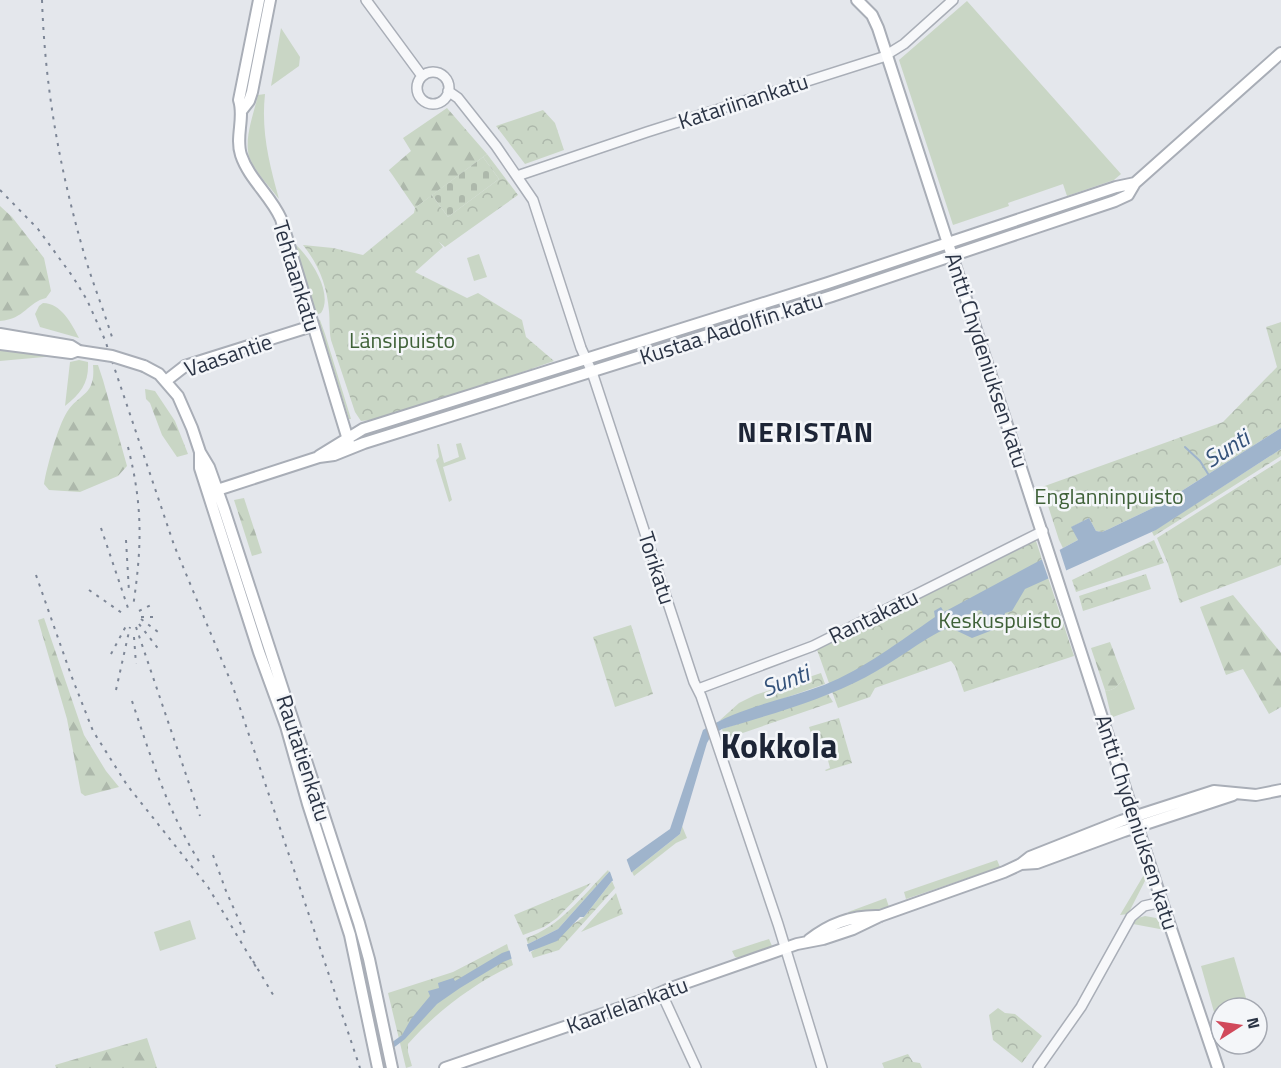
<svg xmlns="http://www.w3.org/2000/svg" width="1281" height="1068" font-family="'Titillium Web',sans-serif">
	<defs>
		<pattern id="forest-firs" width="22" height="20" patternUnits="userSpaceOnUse" patternTransform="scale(1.5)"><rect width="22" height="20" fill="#c9d6c5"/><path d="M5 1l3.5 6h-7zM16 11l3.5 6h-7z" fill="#adb8ab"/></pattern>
		<pattern id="cemetery-stones" width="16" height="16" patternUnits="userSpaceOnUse" patternTransform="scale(1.5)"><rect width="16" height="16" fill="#c9d6c5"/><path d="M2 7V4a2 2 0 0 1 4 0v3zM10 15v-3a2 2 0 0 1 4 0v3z" fill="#adb8ab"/></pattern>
		<pattern id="park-crowns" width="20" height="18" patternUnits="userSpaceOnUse" patternTransform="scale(1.5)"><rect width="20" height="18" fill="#c9d6c5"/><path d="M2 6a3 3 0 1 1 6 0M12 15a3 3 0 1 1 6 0" fill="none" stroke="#adb8ab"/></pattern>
	</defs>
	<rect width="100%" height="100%" fill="#e4e7ec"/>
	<path fill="#c9d6c5" d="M967,1L1121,174L1114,180L1067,196L1063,184L1008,203L1009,206L953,225L899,60Z
		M281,28L300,57L299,66L271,86Z
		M265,94C261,131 269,163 279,199C269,186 254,171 249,156C244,138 254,113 258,95Z
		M294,243C310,257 334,293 321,313L316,315Z
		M935,252L936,254L917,261L898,270L837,290L835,284Z
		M479,254L487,277L474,281L467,258Z
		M821,288L823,295L717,328L715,322Z
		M43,303C61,303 72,324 79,338L40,327L35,314L39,306Z
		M318,319L320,320L325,334L351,419H349Z
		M0,348L55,356L0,361Z
		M79,360L88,362C89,383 81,393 65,406L70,362Z
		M461,443L466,459L443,467L452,500L449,502L436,460L439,457L437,444H439L444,463L459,457L456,444Z
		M1124,679L1135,709L1113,717L1111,716L1105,690L1108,691L1115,688Z
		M682,826L687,838L676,843L634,876L632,872L680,834Z
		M997,860L1000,867L906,899L904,892Z
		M1145,873L1147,877L1128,914L1120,915Z
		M886,898L889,907L849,915L848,912Z
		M1145,916L1156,918L1165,930L1133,924L1138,918Z
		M190,920L196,939L160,951L154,932Z
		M769,939L772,946L738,958L735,957L732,951Z
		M1234,957L1249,1008H1221V1018L1216,1019L1201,966Z"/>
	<path fill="url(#forest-firs)" d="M447,108L487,154L415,208L389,170L411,151L403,138Z
		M0,206L12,217L44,258L51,291L46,298C28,302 25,319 0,321Z
		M93,365H98L103,380L127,466L118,476L80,492L49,490L44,484C47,466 58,426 67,412C79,393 96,396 93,365Z
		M145,389L155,391L175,421L188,454L177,457L162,435L150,403L146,399Z
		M244,498L262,553L252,556L234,500Z
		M1233,595L1281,653V707L1269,714L1243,669L1226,675L1200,607Z
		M44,618L84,735L106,771L119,787L85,796L81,793L67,719L38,620Z
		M1110,642L1124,679L1115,688L1108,691L1105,690L1091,648Z
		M147,1038L157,1068H56L55,1065Z"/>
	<path fill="url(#cemetery-stones)" d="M483,157L499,179L448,217L432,195Z"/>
	<path fill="url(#park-crowns)" d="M543,110L555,123L564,150L525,164L496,126Z
		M487,154L518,195L445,247L439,242L443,247L415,272L467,298L478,293L522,320L526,337L554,361L474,389L370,420L361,421L355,412L331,340C329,330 330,321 329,311C327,286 319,265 303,245L333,248L363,255L414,213L415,208L432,195L448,217L499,179L483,157Z
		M1281,322V428L1161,504L1109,529L1102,532L1096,531L1089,518L1072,527L1078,540L1063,548L1059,540L1042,487L1223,422L1277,367L1266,327Z
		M1281,449V456L1154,536L1152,532Z
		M1281,460V565L1180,603L1168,564L1157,538Z
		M1035,538L1074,656L964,692L955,666L951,661L875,688L870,697L838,708L816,647Z
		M1154,540L1164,563L1076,592L1072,580Z
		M1146,574L1151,589L1083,611L1079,596Z
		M631,625L653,694L615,707L593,637Z
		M821,673L825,684L719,721L739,703L755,695Z
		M828,694L833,702L731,737L726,742L722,729Z
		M839,718L852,763L826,771L825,770L830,768L825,749L816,748L809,727Z
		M608,870L609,872L558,929L528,944L526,938C560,927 583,895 608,870Z
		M612,881L615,888L559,950L533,958L531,952L584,917Z
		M591,883L557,918L544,927L523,935L514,915Z
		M616,893L623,914L581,932Z
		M507,944L513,965C473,984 437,1011 408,1044V1052L412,1066L406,1068L388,993L453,972Z
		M998,1008L1005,1013L1015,1014L1042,1036L1022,1063L993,1040L989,1015Z
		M908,1054L913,1062L920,1063L922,1068H884L882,1063Z"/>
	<path fill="#9fb4cc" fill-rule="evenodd" d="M1281,428V449L1156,530L1025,589L1012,611L1005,613L1003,626L972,638L949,627C919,641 895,662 866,677C823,700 769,715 722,729L711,736L707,743L680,834L632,872L612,881L584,917H580L557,941L503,962L460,988L437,1004L405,1039L392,1049L391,1043L402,1035L411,1019L430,996L428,991L439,988L438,983L453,978L455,981L502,953L528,944L558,929L609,872L670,829L703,730C740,707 784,700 824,685C864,669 900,641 935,617L934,611L941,607L944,612L1078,540L1071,527L1089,518L1096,531L1102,532L1109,529L1161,504ZM979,610L982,611L984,618L979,626L968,631L960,628L957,625L961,618Z"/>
	<path fill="#e4e7ec" d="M1059,548L1067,573L1049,580L1041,557Z
		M626,858L632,874L614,883L609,869Z
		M526,942L530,954L512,960L509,948Z"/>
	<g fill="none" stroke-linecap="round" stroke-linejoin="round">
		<path stroke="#9fb4cc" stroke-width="2" d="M1185,447L1200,461L1210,477"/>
		<g stroke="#a9aeb7" stroke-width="12">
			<path id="tertiary" d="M366,0L422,76
				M417 88a16 16 0 1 1 32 0a16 16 0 1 1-32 0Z
				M448,91L458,98L496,146L533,200L581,348L592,372L694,682L701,696L778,924L822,1068
				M517,176L647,132L883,57L904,44L953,0
				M698,689L813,646L1043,531
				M661,992L696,1068
				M1038,1068L1081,1007L1131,917L1144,906L1162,902"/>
		</g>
		<g stroke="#a9aeb7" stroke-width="14">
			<path id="secondary" d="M259,0L239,100C245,118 235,137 241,155C249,179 271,196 281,219L349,443
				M857,0L872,15L878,28L1162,902L1218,1068
				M242,110L249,101L252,92L270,0
				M0,334L71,346L79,351
				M0,344L71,353L76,351
				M144,366L159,374L178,396L192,428L200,452L209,467L224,509L359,923L369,959L392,1068
				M167,380L185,366L312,326
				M200,453V468L259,652L286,726L308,804L350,935L378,1068
				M319,456L363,429L828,283L1116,187L1135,183
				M208,493L319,457L334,455L364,443L832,296L1115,201L1128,195L1135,183L1281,53
				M1021,864L1037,863L1124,831L1233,795
				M809,940C830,923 853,915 880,916
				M445,1068L649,998L671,988L797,944L823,939L853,929L880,916L1004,872L1021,864L1030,857L1121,821L1214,791L1256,795L1281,790"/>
		</g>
		<use href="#tertiary" stroke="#f7f8fa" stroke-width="9"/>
		<use href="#secondary" stroke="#fff" stroke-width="10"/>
		<path stroke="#7d8696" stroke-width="2" stroke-dasharray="3 6" stroke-linecap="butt" d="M42,0C45,87 59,166 83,250C91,279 103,308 112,337
			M0,190L38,229L73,277L87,300L105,340L174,545L233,687L360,1068
			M128,447C143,507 142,546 133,607
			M101,528L128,608
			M126,540L129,592
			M36,575L71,675L93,731L127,785L208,887L256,967
			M89,590L122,613
			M139,611L155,603
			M141,617H158
			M141,619L162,635
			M139,624L160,651
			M136,627L200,816
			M134,637L136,664
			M111,654L126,626
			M116,690L130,627
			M132,701C151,758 169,815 202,866
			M213,855L226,891L246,936
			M253,961L275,998"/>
		<g stroke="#a9aeb7" stroke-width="14" stroke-linecap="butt">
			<path id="secondary-bridge" d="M79,351L112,356L144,366"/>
		</g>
		<use href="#secondary-bridge" stroke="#fff" stroke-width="10"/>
	</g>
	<g text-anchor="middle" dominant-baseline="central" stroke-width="5" stroke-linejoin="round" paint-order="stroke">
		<g font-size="22" fill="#2b3445" stroke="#f4f6f9">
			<text transform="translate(743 101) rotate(-18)">Katariinankatu</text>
			<text transform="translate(297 276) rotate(73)">Tehtaankatu</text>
			<text transform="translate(731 328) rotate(-18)">Kustaa Aadolfin katu</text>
			<text transform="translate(228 355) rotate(-19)">Vaasantie</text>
			<text transform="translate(987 360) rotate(72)">Antti Chydeniuksen katu</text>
			<text transform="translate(657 568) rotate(72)">Torikatu</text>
			<text transform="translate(873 616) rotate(-26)">Rantakatu</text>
			<text transform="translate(304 758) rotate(72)">Rautatienkatu</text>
			<text transform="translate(1137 822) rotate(72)">Antti Chydeniuksen katu</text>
			<text transform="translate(627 1005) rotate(-20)">Kaarlelankatu</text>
		</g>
		<g font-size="22" fill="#3f6138" stroke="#f4f6f9">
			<text x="402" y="340">Länsipuisto</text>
			<text x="1109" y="496">Englanninpuisto</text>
			<text x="1000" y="620">Keskuspuisto</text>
		</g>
		<g font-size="24" font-style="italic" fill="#34527a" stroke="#f4f6f9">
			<text transform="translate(1226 448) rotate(-32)">Sunti</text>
			<text transform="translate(785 680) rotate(-21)">Sunti</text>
		</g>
		<g font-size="28" font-weight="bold" letter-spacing="1.5" fill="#1d2536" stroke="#f4f6f9">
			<text x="806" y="431">NERISTAN</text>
		</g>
		<g font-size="34" font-weight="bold" fill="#1d2536" stroke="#f4f6f9">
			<text x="779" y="745">Kokkola</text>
		</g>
	</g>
	<g transform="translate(1239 1026) rotate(78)"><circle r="28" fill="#f4f6f9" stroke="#a4a8b1" stroke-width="1.5"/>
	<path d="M0-4.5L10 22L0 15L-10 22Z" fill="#d1495b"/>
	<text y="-9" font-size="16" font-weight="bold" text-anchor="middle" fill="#2b3445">N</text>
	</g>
</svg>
